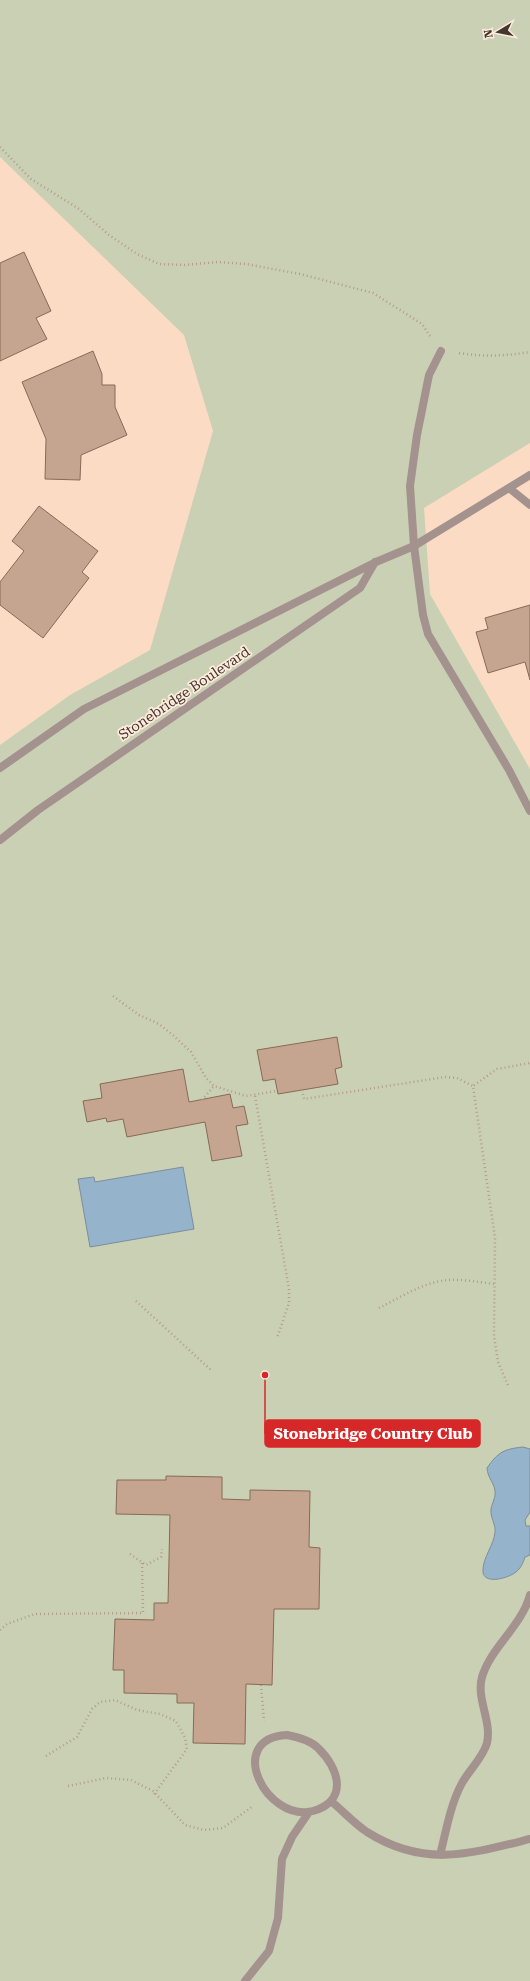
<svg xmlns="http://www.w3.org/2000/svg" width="530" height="1981" font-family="'Roboto Serif',serif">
	<rect width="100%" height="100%" fill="#fbdbc4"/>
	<path fill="#cad0b4" d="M0,0H530V443L424,508L430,594L530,769V1981H0V745L70,695L150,650L213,431L184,335L0,157Z"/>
	<path fill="#95b3cb" stroke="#7c8e9c" d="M183,1167L194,1229L90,1247L78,1179L94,1177L95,1182Z
		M523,1447L530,1449V1512L525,1520L526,1526H530V1555L525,1557C523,1563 521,1568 516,1572C509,1578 482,1586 483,1570C483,1557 494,1545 495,1532C496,1525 490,1517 491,1509C492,1503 496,1497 495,1491C494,1482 488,1479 487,1468C498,1452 504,1449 523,1447Z"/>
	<path fill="#c5a590" stroke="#876a57" d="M24,252L51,311L36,318L47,339L0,361V263Z
		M93,351L102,374V385H115V407L127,435L81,455L80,480L45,479L46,439L22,382Z
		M39,506L98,551L82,572L89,578L43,638L0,605V582L24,551L12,541Z
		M530,605V680L525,662L488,673L476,632L488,629L485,618Z
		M337,1037L342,1067L335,1069L338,1084L278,1094L275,1079L263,1081L257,1050Z
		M183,1069L189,1102L230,1094L233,1108L244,1106L248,1124L236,1126L242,1156L212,1161L205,1122L127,1137L123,1119L107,1122L106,1118L87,1122L83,1101L102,1098L100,1084Z
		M166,1476L222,1477V1499L250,1500V1490L310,1491L309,1547L320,1548L319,1609H274L272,1685L246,1684L245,1744L193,1743L194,1703H177V1694L124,1693V1670H113L115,1619L154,1620V1603H168L170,1515L116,1514L117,1480H166Z"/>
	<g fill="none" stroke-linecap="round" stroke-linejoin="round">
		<path stroke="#b59c8a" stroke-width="2.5" stroke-dasharray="1 3" stroke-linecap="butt" d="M0,147L31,179L79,209L109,235L137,254L159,264L184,265L218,262L246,264L300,274L373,293L422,324L430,336
			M459,353C484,357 505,356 530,352
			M113,996L139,1015L159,1024L174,1036L191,1052L206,1078L214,1086L246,1096L277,1091
			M302,1090L304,1099L445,1077L457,1078L473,1086
			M255,1096L289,1289V1303L277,1338
			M202,1100L214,1086
			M136,1301L212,1371
			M379,1308C397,1299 416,1287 436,1282C454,1277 477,1282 495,1284
			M508,1385L498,1362L494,1336L495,1238L473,1086L497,1069L530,1063
			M130,1554L146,1565L161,1557L162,1549
			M0,1630L7,1624L35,1614L143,1613L142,1562
			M261,1685L264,1721
			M46,1756L77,1737L92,1709L100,1702L115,1700L137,1710L160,1714L176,1721L185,1738L187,1749L154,1794
			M68,1786L106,1778L131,1780L153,1791L185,1825L204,1830L223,1828L253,1806"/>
		<path stroke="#a3928d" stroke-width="8" d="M441,351L429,375L417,435L410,486L414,546L423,615L428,634L509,770L530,811
			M287,1735C298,1737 310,1740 318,1748C339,1768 349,1801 313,1811C266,1823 224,1738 287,1735Z
			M332,1802C344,1812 355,1824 367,1832C424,1868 470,1854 530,1839
			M440,1855C446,1832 450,1806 461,1785C468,1771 483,1758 487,1743C492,1721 476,1699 482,1677C491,1647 521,1627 530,1595
			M245,1981L269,1951L278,1918L282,1859L292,1837L309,1812"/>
		<path stroke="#a3928d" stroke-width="8" d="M509,488L530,505
			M0,768L84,709L376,562L414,546L530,475
			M0,840L38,810L360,588L375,562"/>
	</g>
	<g text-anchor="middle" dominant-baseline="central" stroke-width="3.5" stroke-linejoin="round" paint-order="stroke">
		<g font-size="14" fill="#43372d" stroke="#feebdd">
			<text transform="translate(184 693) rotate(-34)">Stonebridge Boulevard</text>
		</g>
	</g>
	<path fill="none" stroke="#d62828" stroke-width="1.5" d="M265 1375L265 1434"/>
	<circle fill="#d62828" stroke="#feebdd" stroke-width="1.5" cx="265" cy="1375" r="4"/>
	<rect fill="#d62828" stroke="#d62828" stroke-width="1.5" x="265" y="1420" width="215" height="27" rx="4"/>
	<g font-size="15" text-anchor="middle" font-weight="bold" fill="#fff">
		<text x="373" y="1439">Stonebridge Country Club</text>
	</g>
	<g transform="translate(498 32) rotate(260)" stroke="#feebdd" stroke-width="3" paint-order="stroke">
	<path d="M0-3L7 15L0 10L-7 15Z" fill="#43372d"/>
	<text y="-6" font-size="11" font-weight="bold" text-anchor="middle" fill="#43372d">N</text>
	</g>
</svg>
